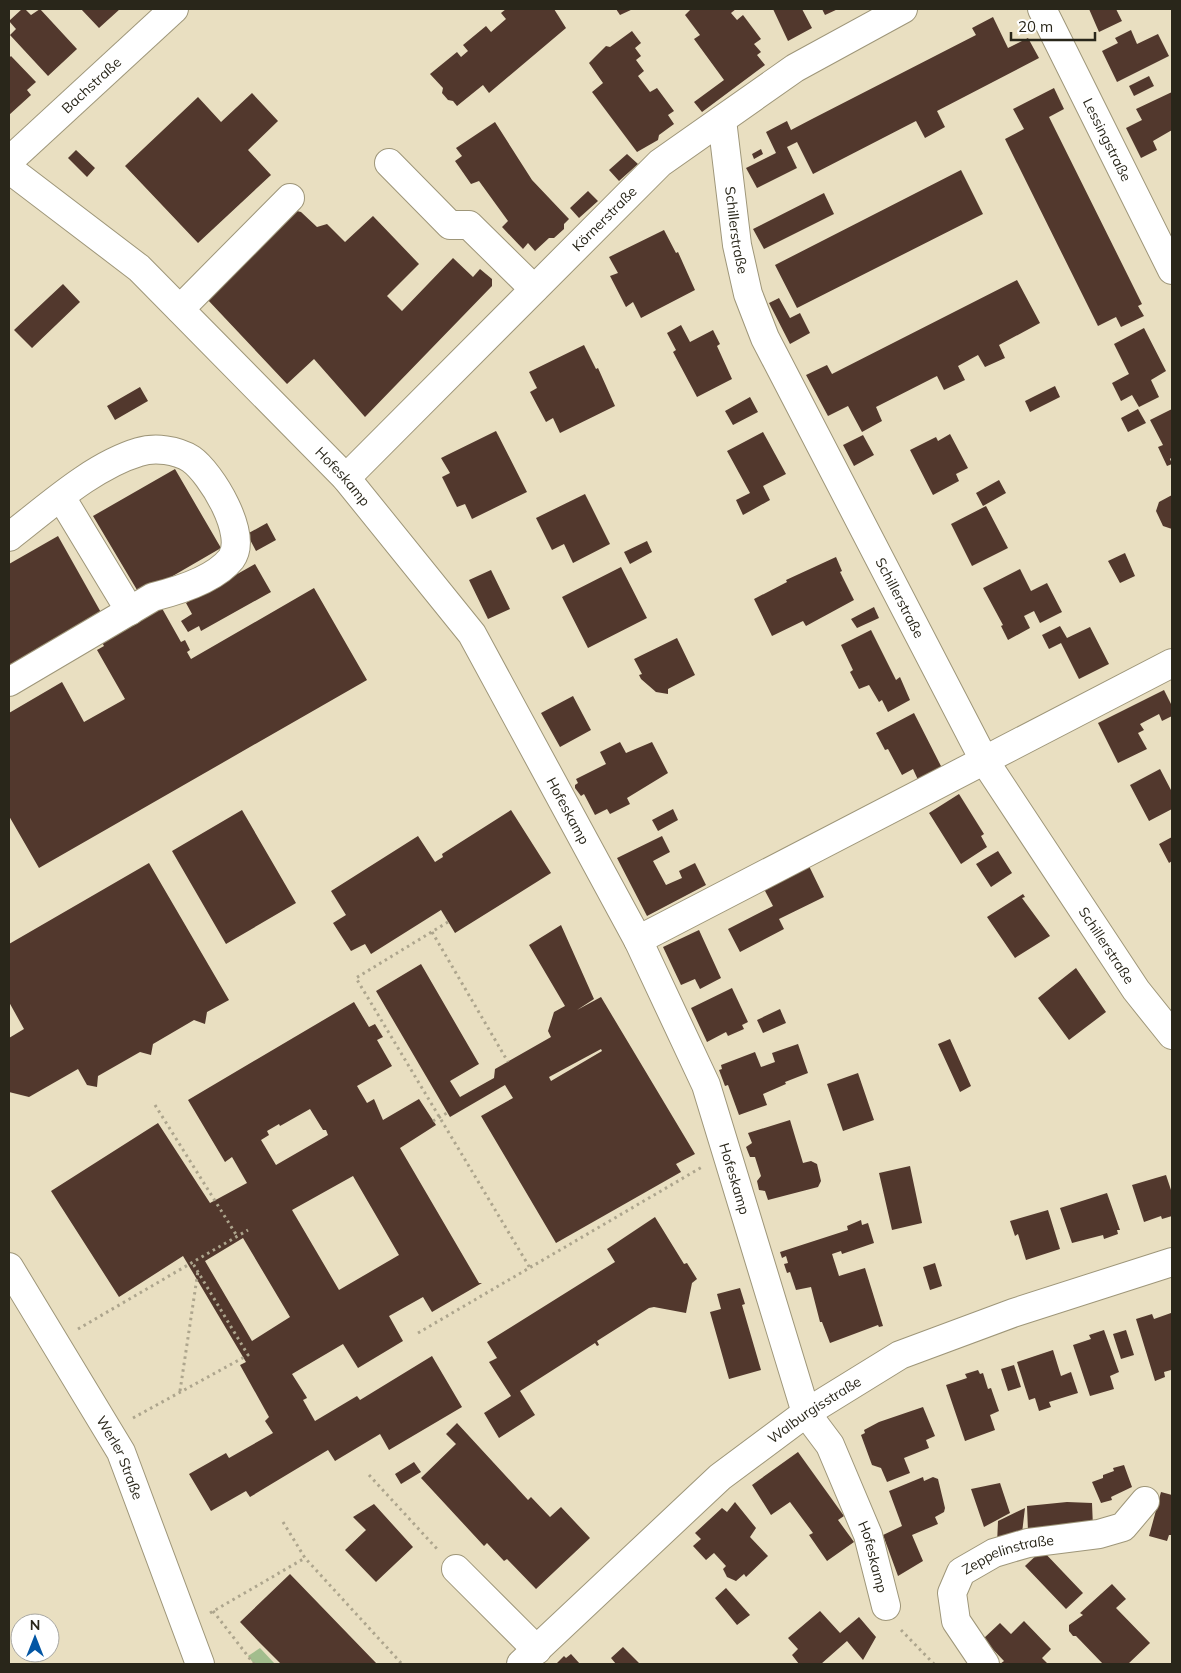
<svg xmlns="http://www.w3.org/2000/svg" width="1181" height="1673" font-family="Mulish,sans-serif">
	<rect width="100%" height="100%" fill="#e9dfc1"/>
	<path fill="#a2bd8d" d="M260,1648L275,1664H254L248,1656Z"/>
	<path fill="#52382d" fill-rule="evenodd" d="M22,9H25L31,15L40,9L77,49L48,76L10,35L16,29L9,21Z
		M81,9H120L99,28Z
		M506,9H554L566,28L489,93L483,85L457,106L453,101L448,100L442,93L443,88L430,74L457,52L461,57L468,51L463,45L486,26L491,32L506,19L501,13Z
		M616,9H633L620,15Z
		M691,9H736L731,13L737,20L743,15L761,39L754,44L761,52L757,55L765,65L702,112L694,102L724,80L694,39L700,35L685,15Z
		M773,9H802L812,28L788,41Z
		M822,9H838L825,15Z
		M1089,9H1116L1122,21L1099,32Z
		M993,17L1008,48L1028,38L1039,58L937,111L945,127L925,138L916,121L813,174L797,142L787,147L797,168L757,188L746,168L776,153L766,132L787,121L791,130L812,119L976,35L972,28Z
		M1131,30L1137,44L1158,34L1169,56L1117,82L1102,51L1118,43L1115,38Z
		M632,31L641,43L635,48L641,56L636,60L644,71L638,76L650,92L657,88L674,111L668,115L674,124L659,135L658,140L637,152L592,92L603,83L589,63L606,46L610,47Z
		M11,56L36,82L27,90L31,95L9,115V58Z
		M1149,76L1154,86L1134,96L1129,86Z
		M1054,88L1064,109L1049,117L1142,304L1138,306L1144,316L1121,327L1116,317L1098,326L1005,139L1024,129L1013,109Z
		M1172,92V130L1153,141L1157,150L1141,158L1126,128L1142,120L1136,109Z
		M252,93L278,121L248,150L271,175L198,243L125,166L198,97L221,122Z
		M495,122L532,180L569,219L564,224V229L554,238H549L535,251L528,243L523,249L502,227L508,221L479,181L471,184L455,161L462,156L456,148Z
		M761,149L763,154L754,159L752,154Z
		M76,150L95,168L87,177L68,158Z
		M627,154L638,164L619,181L609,170Z
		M961,170L983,214L797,308L775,265Z
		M588,191L598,201L579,218L570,208Z
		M824,193L834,214L764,249L753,229Z
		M297,211L301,212L317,227L327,224L345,242L373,216L419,264L387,296L402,311L453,258L473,277L480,269L492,279V286L365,417L314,359L287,384L207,299L280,223L283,225Z
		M664,230L676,253L678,252L695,290L641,318L633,302L626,307L610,276L618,273L609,257Z
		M1017,280L1040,323L999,345L1005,358L985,367L978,355L958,366L965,380L944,390L937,376L876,407L882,421L862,432L848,406L828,416L806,375L827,365L832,374Z
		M63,284L80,302L32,348L14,330Z
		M779,298L790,318L800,313L810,333L790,344L769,303Z
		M681,325L690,342L713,330L720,344L717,346L732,379L697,397L673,352L676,350L667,333Z
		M1144,328L1166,371L1151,380L1159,397L1139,407L1132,395L1121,401L1112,383L1129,374L1114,344Z
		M584,345L596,369L598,368L615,406L560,433L553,418L546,422L530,392L537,388L529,372Z
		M1055,386L1060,397L1030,412L1025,401Z
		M140,387L148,401L115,420L107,406Z
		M750,397L758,412L733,425L725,411Z
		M1138,409L1146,423L1128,432L1121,418Z
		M1172,409V457L1170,459L1172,464L1167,466L1158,447L1163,445L1150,420Z
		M496,431L527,492L472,519L465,504L457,507L442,477L450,473L441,458Z
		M763,432L786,474L763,486L770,500L743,515L736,500L750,493L727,451Z
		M950,434L968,468L956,474L959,481L933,495L910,450L936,437L938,441Z
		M863,435L874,455L854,466L843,445Z
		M175,469L221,548L140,595L93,516Z
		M999,480L1006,493L983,506L976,493Z
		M585,494L610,544L573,563L564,544L552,550L536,518Z
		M1172,495V529L1163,526L1156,511L1159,502Z
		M986,506L1008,548L972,566L951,524Z
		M267,523L276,540L256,551L247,534Z
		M58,536L103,616L9,669V564Z
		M647,541L652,552L630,564L624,552Z
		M1125,553L1135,576L1120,583L1108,561Z
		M836,557L842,571L840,572L854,600L806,626L803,621L772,636L754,599L787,582L786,580Z
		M255,564L271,592L201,631L199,626L188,632L181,621L192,614L186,603Z
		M621,567L647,618L588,648L562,597Z
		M1020,569L1031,591L1047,583L1062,612L1040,623L1034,611L1024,616L1030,628L1008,640L1001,626L1003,625L983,588Z
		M491,570L510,609L488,619L469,580Z
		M314,588L367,680L39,868L9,816V713L62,682L84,722L125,699L97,650L104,646L99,637L159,603L181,642L185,640L190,650L187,652L191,659Z
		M874,607L879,618L857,628L851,619Z
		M1060,626L1067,638L1090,627L1109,664L1079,679L1061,643L1049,649L1042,635Z
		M871,630L896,680L900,677L910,700L888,712L882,700L879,702L869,685L859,689L850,672L853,670L841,645Z
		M677,638L695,675L668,689V694L656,692L641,679L639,675L642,674L634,659Z
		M1164,690L1172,706V716L1162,721L1159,714L1140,724L1144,730L1138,733L1147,749L1118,763L1098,723Z
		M573,696L591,730L560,747L541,713Z
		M914,713L943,770L919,782L913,769L902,775L888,749L885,750L876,733Z
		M620,742L626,753L652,742L668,773L627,798L630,804L610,814L607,809L595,815L584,794L581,796L575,788V785L578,783L576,779L606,764L600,752Z
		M1160,769L1172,792V809L1149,821L1130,785Z
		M959,794L984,834L981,836L987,847L961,864L929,813Z
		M673,809L678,820L658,831L652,820Z
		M242,810L296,903L226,944L172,851Z
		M511,810L551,873L455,933L441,910L371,954L365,944L351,951L333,923L346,915L331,891L418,836L435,862L443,857L442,854Z
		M662,836L670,852L653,861L666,885L682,878L679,871L695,863L706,885L647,916L617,858Z
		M1172,837V861L1169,863L1159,844Z
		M998,851L1012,873L991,887L976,864Z
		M149,863L229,1000L207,1012L205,1024L194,1020L153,1044L151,1055L140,1052L98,1076L97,1087L87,1085L78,1069L29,1097L9,1092V1038L24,1029L9,1002V944Z
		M809,866L824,897L779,919L784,929L740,952L728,929L773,906L764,889Z
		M1023,894L1025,897L1022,898L1050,936L1015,958L987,917Z
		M561,925L594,999L577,1010L601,997L695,1154L676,1164L681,1172L556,1243L481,1116L513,1098L505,1085L450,1117L376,991L421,964L479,1064L450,1081L460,1097L494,1078L495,1069L551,1037L548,1031L554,1012L565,1006L529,945ZM601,1049L602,1051L551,1081L549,1077Z
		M699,930L721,978L700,989L695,979L681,985L663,947Z
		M1076,968L1106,1012L1069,1040L1038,998Z
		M732,988L748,1022L742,1025L744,1029L728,1036L726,1032L707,1042L691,1008Z
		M354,1002L369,1027L375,1024L383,1037L377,1040L392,1066L357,1086L367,1103L374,1099L383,1120L419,1099L436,1125L400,1148L479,1283H482L432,1312L423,1297L389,1316L403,1341L358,1368L343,1344L292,1374L306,1396L307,1398L303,1400L315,1421L357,1396L360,1400L432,1356L462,1407L389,1450L380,1434L335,1461L328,1450L250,1497L246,1491L211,1511L189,1474L226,1453L229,1458L273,1433L265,1421L269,1417L240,1365L246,1362L183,1256L119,1297L51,1191L158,1123L210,1203L247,1183L232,1157L225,1162L188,1100ZM310,1109L323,1130H326L328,1135L276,1165L261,1140L269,1135L267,1131L279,1124L280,1126ZM353,1176L399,1255L339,1290L292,1210ZM243,1238L290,1317L252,1341L205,1261Z
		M780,1009L786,1023L763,1033L757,1020Z
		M950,1039L971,1086L960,1092L938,1044Z
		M798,1044L808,1073L785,1082L786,1084L763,1094L767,1105L739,1115L728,1085L725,1086L719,1070L722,1069L721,1065L755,1052L761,1067L775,1062L772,1053Z
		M858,1073L874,1120L843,1131L827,1084Z
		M790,1120L803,1163L811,1161L817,1164L821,1181L818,1187L768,1200L765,1191L759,1190L757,1181L761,1176L755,1157H750L746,1147L752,1143L748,1133Z
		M910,1166L922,1223L892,1230L879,1173Z
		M1166,1175L1172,1193V1216L1162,1219L1161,1216L1144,1222L1132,1185Z
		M1107,1193L1120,1230H1117L1118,1234L1104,1239L1103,1235L1072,1243L1060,1208Z
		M1048,1210L1060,1249L1026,1260L1018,1234L1015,1236L1010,1221Z
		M655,1217L684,1264L687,1263L697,1279L692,1283L686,1313L654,1307L649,1308L597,1341L599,1345L597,1346L595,1343L520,1391L535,1415L499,1438L484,1413L511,1396L489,1362L497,1358L487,1342L615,1262L607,1249Z
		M861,1220L862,1225L868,1223L874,1243L842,1254L841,1251L832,1254L839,1276L865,1268L883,1326L879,1327L878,1325L830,1343L822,1322H820L811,1287L796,1290L790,1272L787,1273L784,1264L788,1263L786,1256L782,1258L780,1252L848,1230L847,1226Z
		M935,1263L942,1286L930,1290L923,1267Z
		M740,1288L745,1304L742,1305L761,1370L729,1379L710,1312L721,1309L717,1294Z
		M1171,1313L1172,1373L1171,1370L1164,1372L1165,1377L1155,1381L1136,1319L1152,1314L1154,1319Z
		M1104,1330L1119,1372L1110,1376L1114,1389L1090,1396L1073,1345L1091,1339L1089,1335Z
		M1126,1330L1134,1355L1121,1359L1113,1334Z
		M1053,1350L1061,1376L1071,1372L1078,1393L1049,1402L1051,1407L1039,1411L1035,1398L1029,1400L1017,1362Z
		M1014,1365L1021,1387L1008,1391L1001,1369Z
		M978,1370L980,1374L983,1373L988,1389L991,1388L999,1411L990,1415L995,1430L965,1441L946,1385L967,1378L965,1374Z
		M923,1407L935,1436L926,1440L929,1448L904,1458L910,1473L887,1482L881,1468L872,1465L861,1435L865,1433L864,1430L879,1422Z
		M457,1423L528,1500L531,1497L550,1517L561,1507L590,1538L536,1589L507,1559L504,1561L487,1543L484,1546L421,1478L456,1444L446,1434Z
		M798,1452L844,1516L838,1520L854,1542L827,1561L809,1535L813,1533L790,1502L771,1515L752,1485Z
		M414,1462L421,1472L401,1484L395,1474Z
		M1124,1465L1132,1487L1111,1497L1112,1500L1101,1503L1092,1482L1103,1478V1475L1114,1471L1113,1468Z
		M923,1477L924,1481L933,1477L938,1479L945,1508L944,1512L935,1517L938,1524L912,1535L923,1561L898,1576L883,1535L902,1526L889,1491Z
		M1000,1483L1010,1513L984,1527L971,1489Z
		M1161,1492L1172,1495V1535H1169L1167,1541L1149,1536Z
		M735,1502L756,1528L750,1537L768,1556L746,1577L744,1574L736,1581L727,1577L723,1569L726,1566L714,1553L706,1560L693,1546L701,1539L695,1533L722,1508L727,1512Z
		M1067,1502L1092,1503L1093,1527L1028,1531L1027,1506Z
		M374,1504L413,1547L376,1582L345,1550L366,1530L353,1517Z
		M1025,1508L1022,1533L997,1544L998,1521Z
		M1042,1550L1083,1593L1066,1609L1025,1566Z
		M290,1574L377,1664H281L260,1643L240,1622Z
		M1112,1584L1126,1599L1116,1608L1150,1643L1128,1664H1103L1076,1636H1073L1069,1631V1625L1083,1615L1080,1613Z
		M726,1588L750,1615L737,1625L715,1598Z
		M820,1611L840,1633L859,1617L876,1637L863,1660L847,1641L821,1664H799L792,1655L798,1649L788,1638Z
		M1024,1621L1051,1649L1042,1658L1048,1664H1000L1004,1661L983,1639L1000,1623L1011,1634Z
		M623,1647L640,1664H616L611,1658Z
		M571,1654L580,1664H556L564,1656L566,1658Z"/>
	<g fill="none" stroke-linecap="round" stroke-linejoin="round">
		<g stroke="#9e9679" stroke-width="30">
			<g id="minor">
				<path id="s1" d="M1042,9L1172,270"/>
				<path id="s2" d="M722,120L737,245L748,294L765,338L984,760L1136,990L1172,1035"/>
				<path id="s3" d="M9,161L174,9"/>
				<path d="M389,163L450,225H469L534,289"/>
				<path id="s4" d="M9,169L139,268L346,478L472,634L638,940L706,1085L806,1413L830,1445L868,1535L886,1606"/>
				<path d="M180,309L290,198"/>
				<path id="s5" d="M346,478L660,163L795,68L903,9"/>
				<path d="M61,497L130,611"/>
				<path d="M9,537C47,508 92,466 139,452C155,447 177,450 191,459C211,473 249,535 231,559C215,579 177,591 153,597L9,682"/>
				<path d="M638,940L1172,663"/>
				<path d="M456,1569L537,1650"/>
				<path id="s6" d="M521,1664L720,1477L806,1413L900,1355L1013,1313L1172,1262"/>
				<path id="s7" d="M985,1664L956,1621L952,1593L961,1572L994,1553L1028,1543L1099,1534L1123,1527L1145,1501"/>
			</g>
		</g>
		<g stroke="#9e9679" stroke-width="30">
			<g id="major">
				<path id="s8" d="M9,1267L121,1452L200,1664"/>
			</g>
		</g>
		<path stroke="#ada58d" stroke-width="3" stroke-dasharray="2.5 4" stroke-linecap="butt" d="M448,922L356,978L530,1268
			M432,932L508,1062
			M155,1105L237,1236
			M433,1121L447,1113
			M78,1329L248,1230
			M418,1333L702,1167
			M180,1391L198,1271
			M133,1418L248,1355L192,1262
			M369,1475L438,1550
			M283,1522L305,1558L402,1664
			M213,1611L254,1664
			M210,1613L305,1558
			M901,1630L934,1664"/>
		<use href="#minor" stroke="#fff" stroke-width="28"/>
		<use href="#major" stroke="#fff" stroke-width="28"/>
	</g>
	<g text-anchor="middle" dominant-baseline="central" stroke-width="5" stroke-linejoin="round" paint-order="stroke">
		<g font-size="14" fill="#29261a" stroke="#fff">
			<text stroke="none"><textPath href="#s3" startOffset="112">Bachstraße</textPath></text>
			<text stroke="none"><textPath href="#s1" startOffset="146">Lessingstraße</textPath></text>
			<text stroke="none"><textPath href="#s5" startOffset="366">Körnerstraße</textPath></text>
			<text stroke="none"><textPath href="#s2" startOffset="111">Schillerstraße</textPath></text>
			<text stroke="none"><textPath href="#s4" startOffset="455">Hofeskamp</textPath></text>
			<text stroke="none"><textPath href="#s2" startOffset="516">Schillerstraße</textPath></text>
			<text stroke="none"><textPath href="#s4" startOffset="860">Hofeskamp</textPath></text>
			<text stroke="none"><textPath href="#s2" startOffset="921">Schillerstraße</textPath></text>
			<text stroke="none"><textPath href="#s4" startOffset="1265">Hofeskamp</textPath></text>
			<text stroke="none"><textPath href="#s6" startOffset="389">Walburgisstraße</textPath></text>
			<text stroke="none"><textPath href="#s8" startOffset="221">Werler Straße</textPath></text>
			<text stroke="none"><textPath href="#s4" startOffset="1670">Hofeskamp</textPath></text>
			<text stroke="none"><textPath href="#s7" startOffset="154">Zeppelinstraße</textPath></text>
		</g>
	</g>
	<rect width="1181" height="1673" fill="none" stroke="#29261a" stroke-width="20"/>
	<g transform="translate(35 1638)"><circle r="24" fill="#ffffff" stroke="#a9a8a3"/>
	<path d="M0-4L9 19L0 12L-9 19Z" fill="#0356a4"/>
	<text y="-8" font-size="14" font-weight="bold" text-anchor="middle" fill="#29261a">N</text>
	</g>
	<path d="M1011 32v8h84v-8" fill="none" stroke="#29261a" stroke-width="2.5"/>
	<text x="1018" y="32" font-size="15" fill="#29261a" stroke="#ffffff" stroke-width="4" paint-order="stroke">20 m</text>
</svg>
